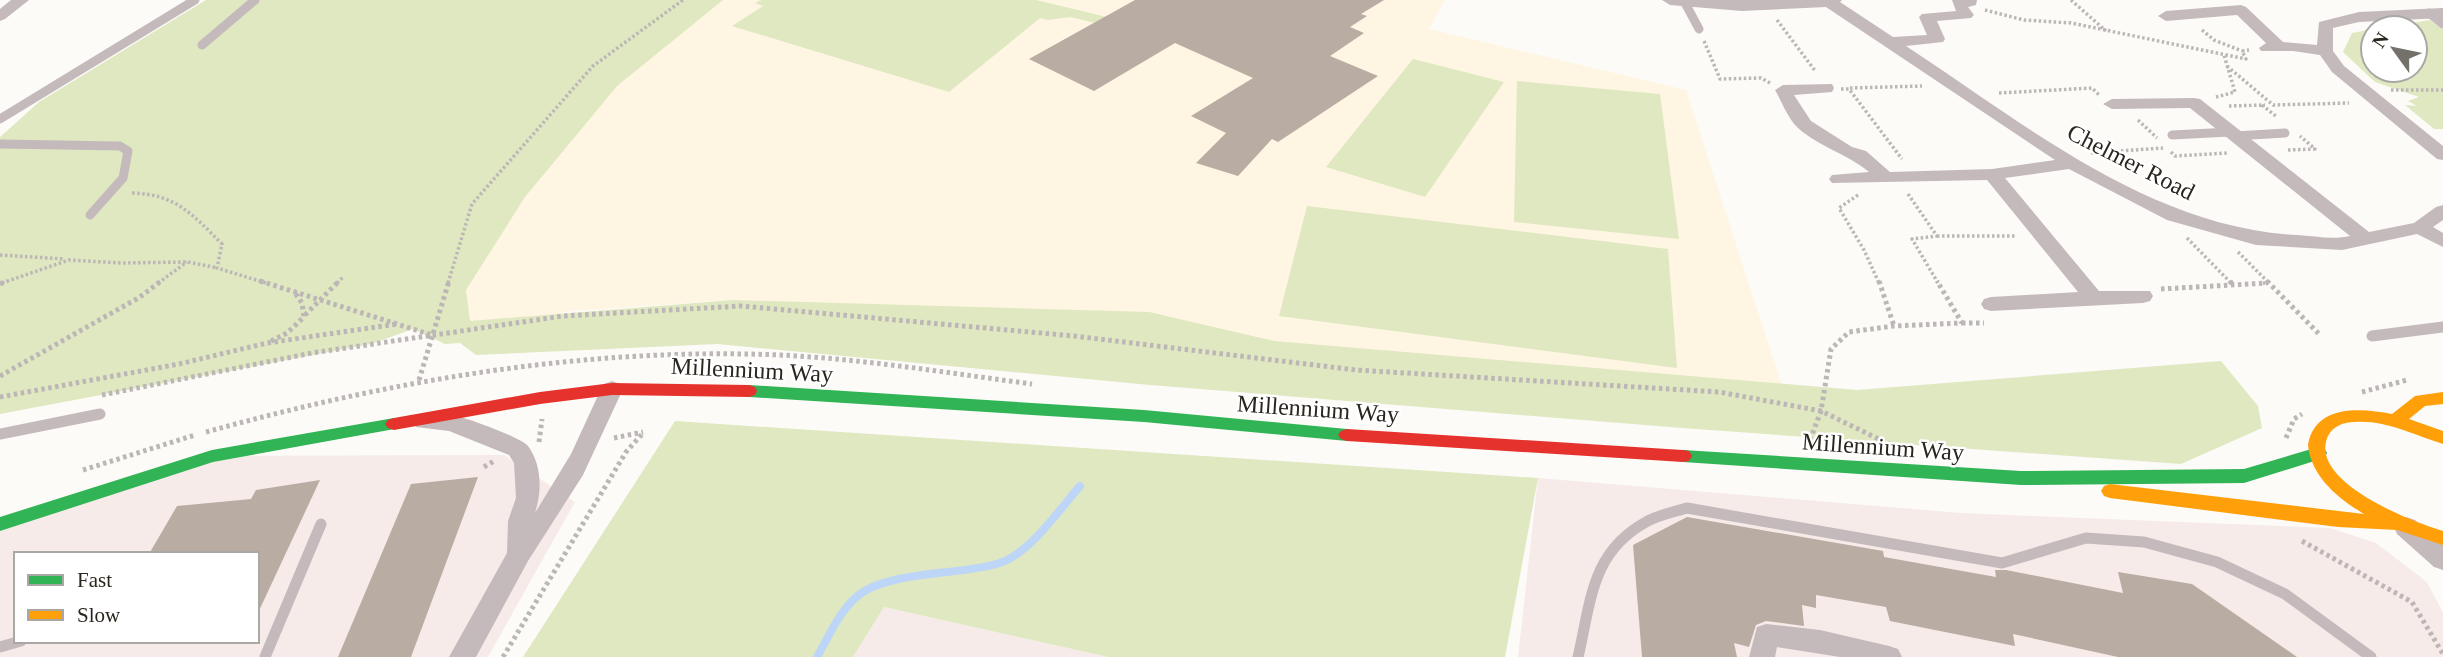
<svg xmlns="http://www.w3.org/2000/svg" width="2443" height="657" font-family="Georgia,serif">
	<rect width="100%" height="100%" fill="#fdfbf8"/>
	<path fill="#f6ebe9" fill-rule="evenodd" d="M504,455L575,502L488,657H0V524L212,456ZM16,554H257V641H16Z
		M1538,478L1961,513L2330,528L2376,543L2427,582L2443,613V657H1518Z
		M884,607L1108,657H853Z"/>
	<path fill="#fef5e2" d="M697,0H1445L1429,29L1686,90L1784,392L733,300L571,311L454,338L485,205Z"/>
	<path fill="#dfe8c0" d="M206,0H723L617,86L525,197L466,290L470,321L733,300L1149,312L1274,341L1857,390L2221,361L2258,406L2262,428L2181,464L1682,428L1150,385L717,344L476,355L460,343L445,344L413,329L371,344L0,414V137L39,102Z
		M761,0H1036L1111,18L1104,25L1070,17L1048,20L1040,18L949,92L732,26L763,6L755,3Z
		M2430,20L2443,29V129H2434L2405,105L2417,106L2408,101L2419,97L2375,82L2343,52L2352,33L2373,29V70H2415V28H2378Z
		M1413,59L1504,82L1425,197L1326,167Z
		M1517,81L1660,94L1679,239L1514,222Z
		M1307,206L1668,249L1677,368L1279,316Z
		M675,421L1538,478L1505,657H1108L884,607L853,657H523Z"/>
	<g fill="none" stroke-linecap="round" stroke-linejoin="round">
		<path stroke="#bdd6f7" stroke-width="8" d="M817,657C829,636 842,605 863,592C896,571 962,575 1000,563C1030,553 1059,510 1080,486"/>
	</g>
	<path fill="#b9aca3" d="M1135,0H1384L1361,14L1367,16L1350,27L1364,33L1330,56L1378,76L1278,142L1272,139L1238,176L1196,163L1226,133L1191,116L1253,78L1175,43L1094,91L1029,59Z
		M478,477L411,657H338L411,484Z
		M320,480L257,615V554H149L177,506L251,499L256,490Z
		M1687,517L1883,551L1884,557L1996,577L1995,570H2006L2123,593L2118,572L2192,584L2297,657H2118L2013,634L2015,646L1890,621L1886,607L1816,595V608L1802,605L1804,626L1766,621L1756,625L1749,647L1734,643L1737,657H1642L1633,545Z"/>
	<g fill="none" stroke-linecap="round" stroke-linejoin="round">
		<path stroke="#bdb6b7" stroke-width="3.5" stroke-dasharray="2.5 2.5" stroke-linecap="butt" d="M2071,0L2106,31
			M1985,10L2024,20L2071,23L2246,59L2242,51L2249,50
			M1777,20L1816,72
			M2202,30L2214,40L2242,51
			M1704,41L1720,79L1761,78L1770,83
			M2227,66L2273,105L2349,103
			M1850,88L1922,86
			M1841,89H1849L1902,159
			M2391,90H2443
			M1999,93L2092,88L2099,95
			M2216,97L2235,92L2224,55
			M2262,105L2277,117
			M2229,106L2265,105
			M2138,120L2157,138
			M2288,150L2315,149L2300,136
			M2171,152L2175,156L2227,153
			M2091,153L2163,148
			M132,193C176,194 193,215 222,244L217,268L266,283
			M1908,194L1937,236L1912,239L1938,283
			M1858,195L1839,208L1864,250L1879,283
			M1937,236H2016
			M2187,238L2231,283
			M2238,252L2269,283
			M0,255L65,259
			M2,283L69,260L121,263L188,262L217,268
			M158,283L187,262
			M337,283L344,276
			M448,283L472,204L593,66L683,0
			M2263,283H2267"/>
		<path stroke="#bdb6b7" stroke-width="5" stroke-dasharray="3.5 3.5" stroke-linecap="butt" d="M260,281L432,335
			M1879,281L1894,326
			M2230,281L2232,284
			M2267,281L2321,336
			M0,284L7,281
			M2161,289L2267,283
			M305,315L339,281
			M1962,323H1984
			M271,341L287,333L304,317L302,303L295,293
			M0,376L140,297L161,281
			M419,380L449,281
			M2362,392L2407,380
			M102,395L312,353L563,316L741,306L1074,336L1356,370L1719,392L1821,411L1889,444
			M0,397L179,364L267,343L397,324
			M206,432C394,380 585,347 780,355C864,359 948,373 1032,384
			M614,438L643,432
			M2286,438L2294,419L2302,414
			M1810,440L1821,411L1831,349L1849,332L1894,326L1962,323L1937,281
			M539,442L542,419
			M484,467L494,461
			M83,470L195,435
			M2302,541L2412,602L2443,654
			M503,657L626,452L644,432"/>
		<path stroke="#c4babc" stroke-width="9" d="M1684,1L1699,29
			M2429,13L2443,24
			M202,45L255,0
			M0,119L195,0
			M2172,135L2230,132
			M2235,136L2285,133
			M0,144L120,146L128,151L123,178L90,215"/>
		<path stroke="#c4babc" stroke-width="11" d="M2372,336L2443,327
			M0,434L100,414
			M0,647L21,641
			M265,657L321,524
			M1578,657C1591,602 1591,552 1646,522C1658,515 1674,512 1687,508L2002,563L2086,538L2144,542L2217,562L2285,594L2371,657"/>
		<path fill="#c4babc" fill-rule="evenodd" d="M11,0H29L5,19L0,21V9Z
			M1662,0H1842L1840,2L1893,37L1927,35L1919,17L1922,14L1956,11L1952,0H1977L1976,5L1968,7L1974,15L1971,18L1937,21L1945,39L1943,42L1906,46C2025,124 2149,227 2297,235C2314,236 2333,240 2350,236L2190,108L2112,109L2103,104L2112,99L2194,98L2200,99L2369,232L2414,223L2436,207L2443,205V220L2433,227L2443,233V247L2417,234L2342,250L2256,245L2167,220L2069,169L2005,178L2099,291H2150L2153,296L2150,301L2143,303L1991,311L1984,309L1981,304L1984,299L1991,297L2078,292L1987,180L1832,183L1829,179L1832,175L1869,172C1848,154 1819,147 1798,128C1788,119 1782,102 1775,90L1783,85L1832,84L1834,88L1832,92L1794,95L1811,121L1852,147L1866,151L1890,172L1992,169L2055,160L1826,7L1742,11L1670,5Z
			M2241,5L2246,7L2283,42L2317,45L2319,22L2359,12L2443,8V18L2359,22L2333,28V51L2344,66L2443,146V160L2437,159L2332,72L2320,55L2293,51H2261L2259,48L2266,43L2237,15L2166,21L2158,16L2166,11Z
			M612,381L620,384L623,389L583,475L528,561L476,657H449L507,553L508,521L516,498L514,463L509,455L449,431L416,427L413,421L416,415C427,412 442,413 453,415C467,418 520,437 528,446C542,465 542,491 535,513L571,454L601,389L604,384Z
			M2406,517L2415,520L2443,545V570L2434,567L2397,534L2394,527L2397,520Z
			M1766,624L1820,630L1889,646L1898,649L1902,657H1840L1777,647L1775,657H1749L1757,627Z"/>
		<path fill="#30b455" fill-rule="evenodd" d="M749,385L1144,410L1347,429L1353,431L1356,435L1353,439L1347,441L1144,422L749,397L743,395L741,391L743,387Z
			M394,418L400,420L403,424L400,428L213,462L0,531V517L212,450Z
			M2318,447L2324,448L2327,453L2324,458L2244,483L2021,485L1683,462L1677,461L1674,456L1677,451L1683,450L2021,471L2244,469Z"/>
		<path fill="#ff9f0a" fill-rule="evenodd" d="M2443,392V404L2425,406L2409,419L2443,431V444C2414,435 2386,420 2355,422C2344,422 2333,426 2328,436C2307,482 2413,522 2443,531V545L2397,530L2338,527L2110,498L2104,496L2101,491L2104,486L2110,484L2364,514C2339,499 2311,477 2308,445C2315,404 2361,408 2392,414L2415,396Z"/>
		<path fill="#e5322d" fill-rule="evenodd" d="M612,383L749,385L755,387L757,391L755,395L749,397L612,395L540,404L394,430L388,428L385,424L388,420L394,418L540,392Z
			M1347,429L1683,450L1689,451L1692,456L1689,461L1683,462L1347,441L1341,439L1338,435L1341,431Z"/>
	</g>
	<g text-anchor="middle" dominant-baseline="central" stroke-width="5" stroke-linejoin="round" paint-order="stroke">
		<g font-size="24" fill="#2a261d" stroke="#fff">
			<text transform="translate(2131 162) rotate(27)">Chelmer Road</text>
			<text transform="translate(752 370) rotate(3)">Millennium Way</text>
			<text transform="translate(1318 409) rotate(4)">Millennium Way</text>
			<text transform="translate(1883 447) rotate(4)">Millennium Way</text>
		</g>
	</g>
	<rect x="14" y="552" width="245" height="91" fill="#ffffff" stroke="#aaa8a5" stroke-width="2"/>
	<rect x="28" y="575" width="35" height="10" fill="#30b455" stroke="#aaa8a5" stroke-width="2"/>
	<text x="77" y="587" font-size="21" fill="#2a261d">Fast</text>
	<rect x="28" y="610" width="35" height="10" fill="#ff9f0a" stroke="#aaa8a5" stroke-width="2"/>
	<text x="77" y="622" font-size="21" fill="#2a261d">Slow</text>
	<g transform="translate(2394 49) rotate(303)"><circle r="33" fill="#ffffff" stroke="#aaa8a5" stroke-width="2"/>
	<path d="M0-5L12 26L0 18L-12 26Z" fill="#74716a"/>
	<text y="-10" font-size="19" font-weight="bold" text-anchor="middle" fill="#2a261d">N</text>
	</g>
</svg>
